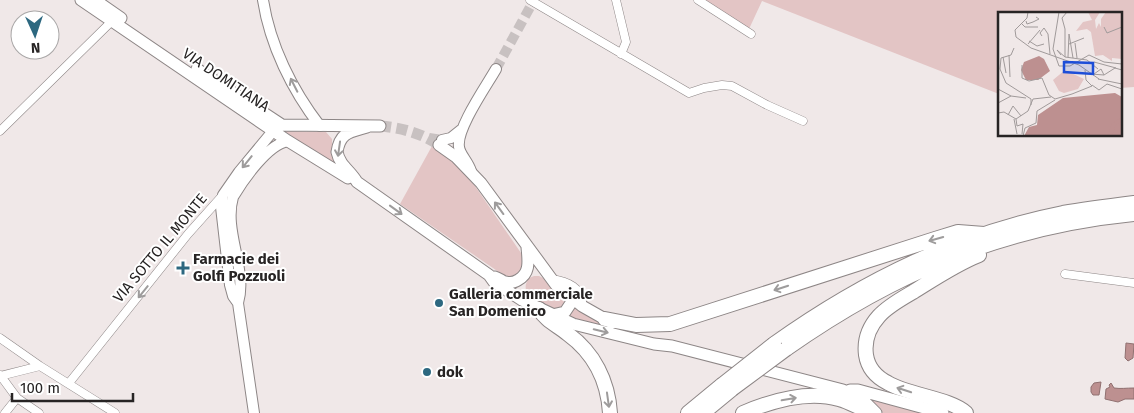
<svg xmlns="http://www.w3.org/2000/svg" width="1134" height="413" font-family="'Fira Sans',sans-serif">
	<rect width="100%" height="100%" fill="#f0e8e8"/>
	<path fill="#e3c5c5" d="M702,0H1134V87L1120,88V14H999V94L762,1L749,29Z
		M284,131L326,132L332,139V151L337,166Z
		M432,146L457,165L475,186L521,253L523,257L524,268L514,278L506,277L400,204Z
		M534,276H539L543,278L566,304L556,311C544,305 516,296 529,278Z
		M574,308L600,322L635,335L569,317Z
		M874,399L918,411L919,413H883L872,403Z"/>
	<path fill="#bd9090" stroke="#907070" d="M1126,343L1134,344L1133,358L1128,361L1125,358Z
		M1101,382L1099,395H1093L1091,392V387L1094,383Z
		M1111,383L1114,388C1121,389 1126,388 1134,388V399H1125L1118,402L1105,399L1106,389L1110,387L1109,385Z"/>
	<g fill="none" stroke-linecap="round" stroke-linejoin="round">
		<path stroke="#c8c1c1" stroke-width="10" stroke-dasharray="10 5" stroke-linecap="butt" d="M496,69L534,0
			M429,138L442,140"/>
		<path stroke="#c8c1c1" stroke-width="11" stroke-dasharray="11 5.5" stroke-linecap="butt" d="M380,126C402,128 421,133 439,145"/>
		<g stroke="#8d8686" stroke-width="9">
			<path id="street" d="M530,0L689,93L704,88L722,85L732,86L767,105L803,121
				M616,0L626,42L621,54
				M698,0L751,34
				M0,131L112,21
				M1065,274L1134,283
				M551,279C567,281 584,288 582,306
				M0,338L40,366L115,413
				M0,375L17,398L5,413
				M0,376L40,366
				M69,383L188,234L222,196
				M17,398L39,413"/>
		</g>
		<g stroke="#8d8686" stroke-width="12">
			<path id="secondary" d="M263,0C270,45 292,90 320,126
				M442,140L451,138L461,130
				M471,171C468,161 460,155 459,147C456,129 487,85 496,69
				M238,303C248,270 223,231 233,197C243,180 268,144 288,141
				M254,413L238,303L233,296L230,285L221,207L223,195L239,172L273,131"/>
		</g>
		<g stroke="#8d8686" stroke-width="13">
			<path id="primary" d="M81,0L288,141L348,178
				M95,0L121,18
				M197,69L282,125L380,126
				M367,127C350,132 340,132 337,152C340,166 350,170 357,182L489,275L494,282L522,300L573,324L654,344L672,346L843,390L864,401L876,413
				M439,145L456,157L481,183L556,285L582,306L612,323
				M495,277C499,278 503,282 506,282C510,283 515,282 518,280C531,273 528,260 527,247
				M552,315L565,312L573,300
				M850,390H858L943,413"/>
		</g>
		<g stroke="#8d8686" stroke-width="16">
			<path id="highway" d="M539,309C546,321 557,325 568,334C594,353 608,381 610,413
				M605,319L636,325L670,324L935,239L958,232L984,234
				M774,344C861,282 957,234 1063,213C1086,209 1110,206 1134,203
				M786,349C894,273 1002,227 1134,214
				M688,413L722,385
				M703,413L732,389
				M743,413C771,401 808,390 839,399C850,402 860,408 871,413
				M966,413C952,399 908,395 888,383C876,377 868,368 866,355C864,340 869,327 879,316C888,306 901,299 913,292C934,279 956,264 979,255"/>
		</g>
		<use href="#street" stroke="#fff" stroke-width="8"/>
		<use href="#secondary" stroke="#fff" stroke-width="10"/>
		<use href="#primary" stroke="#fff" stroke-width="11"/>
		<use href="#highway" stroke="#fff" stroke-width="14"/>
		<g stroke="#8d8686" stroke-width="16" stroke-linecap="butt">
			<path id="highway-bridge" d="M722,385L774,344
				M732,389L786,349"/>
		</g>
		<use href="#highway-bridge" stroke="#fff" stroke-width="14"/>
	</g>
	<defs><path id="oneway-shaft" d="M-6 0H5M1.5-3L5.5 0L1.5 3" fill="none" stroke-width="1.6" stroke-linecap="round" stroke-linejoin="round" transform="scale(1.25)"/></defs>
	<g stroke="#9e9c9c">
		<use href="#oneway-shaft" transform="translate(294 85) rotate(-117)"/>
		<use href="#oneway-shaft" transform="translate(339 149) rotate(98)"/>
		<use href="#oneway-shaft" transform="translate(247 162) rotate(129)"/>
		<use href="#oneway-shaft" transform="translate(499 208) rotate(-126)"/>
		<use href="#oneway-shaft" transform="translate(396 210) rotate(36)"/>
		<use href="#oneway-shaft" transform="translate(936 239) rotate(164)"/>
		<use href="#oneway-shaft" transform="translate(781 288) rotate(162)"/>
		<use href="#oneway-shaft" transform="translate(143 292) rotate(129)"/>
		<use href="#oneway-shaft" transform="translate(601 331) rotate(14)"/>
		<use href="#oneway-shaft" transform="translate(904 390) rotate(-162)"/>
		<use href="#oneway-shaft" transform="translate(789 399) rotate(-10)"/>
		<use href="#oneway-shaft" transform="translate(608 400) rotate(82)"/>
	</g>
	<g fill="#2d6880" stroke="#fff" stroke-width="2">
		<path d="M180.5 260.5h5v5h5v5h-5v5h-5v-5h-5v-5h5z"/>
		<circle cx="439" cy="303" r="5"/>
		<circle cx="427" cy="372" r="5"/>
	</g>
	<g text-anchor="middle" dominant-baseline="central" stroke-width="4" stroke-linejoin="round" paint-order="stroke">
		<g font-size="15" fill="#272424" stroke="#fff">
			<text transform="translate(226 80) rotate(34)">VIA DOMITIANA</text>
			<text transform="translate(160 248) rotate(-50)">VIA SOTTO IL MONTE</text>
		</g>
		<g font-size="15" font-weight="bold" fill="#272424" stroke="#fff" text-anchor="start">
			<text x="193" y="259">Farmacie dei<tspan x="193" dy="17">Golfi Pozzuoli</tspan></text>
			<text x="449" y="294">Galleria commerciale<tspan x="449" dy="17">San Domenico</tspan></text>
			<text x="437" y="372">dok</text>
		</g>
	</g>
	<g transform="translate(998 12)">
		<rect width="124" height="124" fill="#f0e8e8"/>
		<path d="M90,0H102L97,8L98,17L101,11L103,15V7L108,0H124V47L114,46V49L105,43L97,44L93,20L89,17L78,19L85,10L94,8ZM67,58L86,67L80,77L66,81L61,79L55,68Z" fill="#e3c5c5"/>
		<path d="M41,44L46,47L52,59L40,68H28L23,58L26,50ZM117,81L124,85V124H26L31,115L39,113L40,103L65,86Z" fill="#bd9090"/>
		<path fill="none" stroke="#bd9090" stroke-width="2.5" d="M111,124L115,112L124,107M113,124L116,113L124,108"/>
		<path fill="none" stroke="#a09a9a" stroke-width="1" d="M30,0L29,6L17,18L18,25L33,36L81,53L101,67M61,0L55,37L61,54H72L91,43L106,50L124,52M28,9L29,12L35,10L41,7L38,5M24,12L27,15H40M106,15L109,21L124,15M50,22L52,42M71,22L75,46M44,24L42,21L46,16L50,22M31,29L39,34L46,32M77,31L79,46M30,32L42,18M71,32L86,26M16,36L13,43L3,46L2,57L8,71L33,87V93M11,43L12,65M63,43L59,38L67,45L89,48L100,57M5,45L8,61M67,45V17L64,6L69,0M70,45L71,22M96,50L118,56M24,53V66L31,69L44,66L51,83L57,87M87,58L88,68L94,74M93,62L106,63L117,56L124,58M96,62L103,57L106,63M100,67L124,72M94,73L101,78L109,72L124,77M0,77L13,84L0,91M74,82L94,74M13,84L28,86M57,87L74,82M0,101L6,100L18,107M10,103L15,94L23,104M16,107L19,122M18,107L30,99L35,87L53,85M18,107L19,114L25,112L24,122M25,124L27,116L38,111L39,99L57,88"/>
		<path fill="#1d4ed8" fill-opacity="0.15" stroke="#1d4ed8" stroke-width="2.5" d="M66,50L95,51V62L66,60Z"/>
		<rect width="124" height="124" fill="none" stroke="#272424" stroke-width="2.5"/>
	</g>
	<g transform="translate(35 35) rotate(177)"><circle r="24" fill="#ffffff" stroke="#a9a7a7"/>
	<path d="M0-4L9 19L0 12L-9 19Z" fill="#2d6880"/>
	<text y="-8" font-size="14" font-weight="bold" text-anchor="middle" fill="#272424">N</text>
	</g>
	<path d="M12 393v8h121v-8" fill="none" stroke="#272424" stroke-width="2.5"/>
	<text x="20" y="393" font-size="15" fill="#272424" stroke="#ffffff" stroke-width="4" paint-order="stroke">100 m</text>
</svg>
